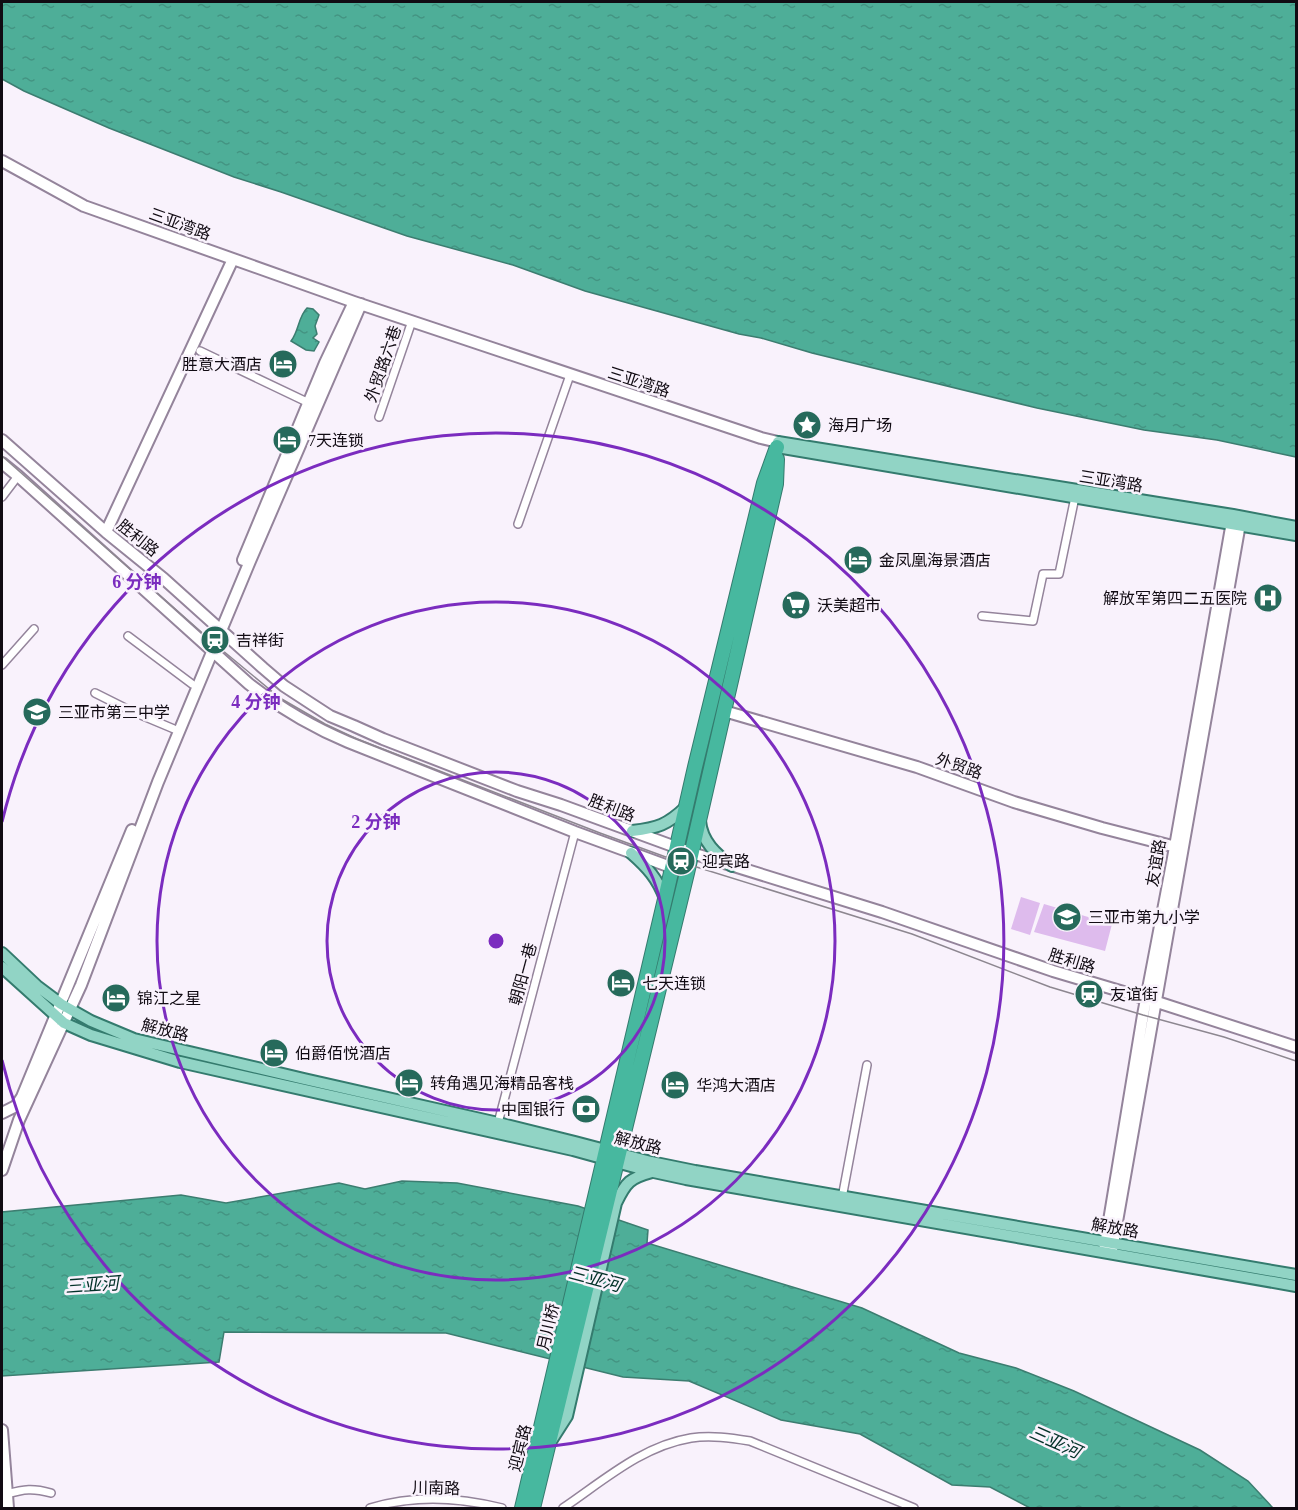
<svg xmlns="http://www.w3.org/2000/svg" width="1298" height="1510" font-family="'Times New Roman','Noto Sans SC',serif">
	<defs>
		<pattern id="water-ripples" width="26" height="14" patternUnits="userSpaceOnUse" patternTransform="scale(1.5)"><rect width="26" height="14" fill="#4eae98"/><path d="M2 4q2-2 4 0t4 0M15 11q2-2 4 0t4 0" fill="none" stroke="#439482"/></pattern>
	</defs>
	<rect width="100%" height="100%" fill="#f9f2fc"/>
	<path fill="#debbed" d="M1021,897L1040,903L1030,935L1011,929Z
		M1044,904L1112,924L1105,951L1034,932Z"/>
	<path fill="url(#water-ripples)" stroke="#3c7d70" stroke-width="1.5" d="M2,2H1296V457L1217,440L1144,430L1037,408L812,353L761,338L739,334L585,291L513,265L407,236L281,192L234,177L109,128L24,91L2,79Z
		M307,308L313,309L319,315L315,326L317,334L313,338L319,342L314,351L306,350L291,341C299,331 298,317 307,308Z
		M402,1181L457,1183L578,1206L648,1230L647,1243L862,1308L959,1353L1016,1368L1074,1391L1200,1450L1248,1481L1273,1508H1030L990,1487L952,1485L860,1434L781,1420L689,1381L623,1377L446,1333L224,1332L219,1362L2,1376V1212L181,1195L226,1203L339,1183L365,1189Z"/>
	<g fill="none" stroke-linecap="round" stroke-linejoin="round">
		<g stroke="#94849b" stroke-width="10">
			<path id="street" d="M200,351L309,403
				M379,417L412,321
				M2,497L18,476
				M518,524L570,375
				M982,616L1033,621L1043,574H1059L1075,497
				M128,636L192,684
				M2,665L34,629
				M95,693L131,711L174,729
				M498,1123L575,832
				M842,1198L867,1065
				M7,1494C24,1489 33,1488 51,1493
				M370,1508C413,1495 458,1497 502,1508
				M563,1508C603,1481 642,1446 691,1438C711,1435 731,1438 750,1441L914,1508"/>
		</g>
		<g stroke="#94849b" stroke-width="14">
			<path id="secondary" d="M2,161L84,206L354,302L761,438L778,442
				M2,440L106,532L164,579L263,668L284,686L310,703L330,716L354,726L383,739L517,791L561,805L692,853L882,912L1053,971L1157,1002L1296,1047
				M2,463L18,476L249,684C280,708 312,727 348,742L575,832L687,873
				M106,532L233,259
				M243,560L325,363L354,302
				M724,711L917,767L1014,802L1102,828L1180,848
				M2,1113L16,1106L22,1097L132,830
				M2,1170L19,1120L81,985L158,782L250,561L361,304
				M1112,1250L1241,518
				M1104,1251L1143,1015L1173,858L1233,516
				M2,1430L8,1508"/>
		</g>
		<g stroke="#347b6e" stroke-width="14">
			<path id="primary" d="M1296,527L1233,515L778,442L777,447L1296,535
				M700,821C702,842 716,854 732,866
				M632,831C658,828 667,825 686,807
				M631,853C647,867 658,879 665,899
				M2,953L37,986L61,1004L91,1021L134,1039L304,1079L498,1123L575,1142L651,1162L695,1171L1296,1275
				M2,967L64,1023L91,1035L180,1062L573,1150L649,1171L686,1179L1296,1286
				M551,1441L567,1416L616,1203C626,1182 630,1178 652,1172"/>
		</g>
		<g stroke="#347b6e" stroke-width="16">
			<path id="highway" d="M522,1508L665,899L695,767L764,483L777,447
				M533,1508L687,873L776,484L777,459"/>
		</g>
		<use href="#street" stroke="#fff" stroke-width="7"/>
		<use href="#secondary" stroke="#fff" stroke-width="10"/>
		<use href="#primary" stroke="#91d4c5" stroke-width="10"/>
		<use href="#highway" stroke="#47b89f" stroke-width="14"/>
		<path stroke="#8d8790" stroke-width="1.5" d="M2,456L216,645L280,698L325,724L357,739L600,833L674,860L912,934L1050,987L1143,1015L1224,1037L1296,1061"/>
	</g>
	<g fill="none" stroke="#7b2cbf" stroke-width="3">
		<circle cx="496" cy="941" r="169"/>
		<circle cx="496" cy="941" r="339"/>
		<path d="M2 822A508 508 0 1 1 2 1060"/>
	</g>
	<defs>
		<g id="hotel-disc" transform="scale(1.5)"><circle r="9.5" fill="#266a5b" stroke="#f9f2fc"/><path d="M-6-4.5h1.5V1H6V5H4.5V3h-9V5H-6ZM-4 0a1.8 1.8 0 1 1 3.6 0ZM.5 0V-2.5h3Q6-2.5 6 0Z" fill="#fff"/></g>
		<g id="sight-disc" transform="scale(1.5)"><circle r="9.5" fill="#266a5b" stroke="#f9f2fc"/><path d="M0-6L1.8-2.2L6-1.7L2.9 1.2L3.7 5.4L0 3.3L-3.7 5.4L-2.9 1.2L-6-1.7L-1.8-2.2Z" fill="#fff"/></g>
		<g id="hospital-disc" transform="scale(1.5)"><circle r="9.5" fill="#266a5b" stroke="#f9f2fc"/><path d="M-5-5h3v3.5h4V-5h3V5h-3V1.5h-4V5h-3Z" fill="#fff"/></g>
		<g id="supermarket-disc" transform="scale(1.5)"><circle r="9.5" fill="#266a5b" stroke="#f9f2fc"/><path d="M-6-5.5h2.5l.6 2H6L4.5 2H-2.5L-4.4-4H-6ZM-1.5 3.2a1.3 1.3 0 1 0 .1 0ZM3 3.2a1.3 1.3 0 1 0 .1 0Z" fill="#fff"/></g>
		<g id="station-disc" transform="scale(1.5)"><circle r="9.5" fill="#266a5b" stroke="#f9f2fc"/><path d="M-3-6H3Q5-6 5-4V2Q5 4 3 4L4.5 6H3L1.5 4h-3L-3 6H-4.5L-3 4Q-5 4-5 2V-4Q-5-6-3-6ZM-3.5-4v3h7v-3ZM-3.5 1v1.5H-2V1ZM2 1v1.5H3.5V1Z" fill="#fff"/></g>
		<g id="school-disc" transform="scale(1.5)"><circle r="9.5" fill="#266a5b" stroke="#f9f2fc"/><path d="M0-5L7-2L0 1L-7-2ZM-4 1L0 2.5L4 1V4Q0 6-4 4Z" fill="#fff"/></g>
		<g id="bank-disc" transform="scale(1.5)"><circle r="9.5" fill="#266a5b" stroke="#f9f2fc"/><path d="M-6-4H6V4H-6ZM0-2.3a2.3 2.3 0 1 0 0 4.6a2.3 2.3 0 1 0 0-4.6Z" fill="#fff"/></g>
	</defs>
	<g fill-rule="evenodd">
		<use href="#hotel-disc" x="283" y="364"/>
		<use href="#sight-disc" x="807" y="425"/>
		<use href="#hotel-disc" x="287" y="440"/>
		<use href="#hotel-disc" x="858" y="560"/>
		<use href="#hospital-disc" x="1268" y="598"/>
		<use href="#supermarket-disc" x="796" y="605"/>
		<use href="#station-disc" x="215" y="640"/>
		<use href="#school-disc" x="37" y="712"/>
		<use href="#station-disc" x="681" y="861"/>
		<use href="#school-disc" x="1067" y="917"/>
		<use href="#hotel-disc" x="621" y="983"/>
		<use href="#station-disc" x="1089" y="994"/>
		<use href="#hotel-disc" x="116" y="998"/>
		<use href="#hotel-disc" x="274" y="1053"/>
		<use href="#hotel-disc" x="409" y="1083"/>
		<use href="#hotel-disc" x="675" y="1085"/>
		<use href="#bank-disc" x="586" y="1109"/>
	</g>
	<g text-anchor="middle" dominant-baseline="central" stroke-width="5" stroke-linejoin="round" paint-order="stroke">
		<g font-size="16" fill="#110b13" stroke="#f9f2fc">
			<text transform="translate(180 224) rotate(20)">三亚湾路</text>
			<text transform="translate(383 364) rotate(-71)">外贸路六巷</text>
			<text transform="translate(639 382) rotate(18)">三亚湾路</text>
			<text transform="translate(1111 481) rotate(9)">三亚湾路</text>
			<text transform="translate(138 538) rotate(39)">胜利路</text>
			<text transform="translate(959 766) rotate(19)">外贸路</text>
			<text transform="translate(612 808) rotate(21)">胜利路</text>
			<text transform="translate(1156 863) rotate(-80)">友谊路</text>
			<text transform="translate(1072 961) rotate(17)">胜利路</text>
			<text transform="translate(523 974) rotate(-75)">朝阳一巷</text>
			<text transform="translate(165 1030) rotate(14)">解放路</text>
			<text transform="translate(638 1143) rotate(14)">解放路</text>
			<text transform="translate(1115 1228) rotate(10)">解放路</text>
			<text transform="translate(548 1327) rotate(-77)">月川桥</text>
			<text transform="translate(520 1448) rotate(-76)">迎宾路</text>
			<text transform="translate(436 1488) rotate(1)">川南路</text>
		</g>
		<g font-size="16" fill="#110b13" stroke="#f9f2fc" text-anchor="start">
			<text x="262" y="364" text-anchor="end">胜意大酒店</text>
			<text x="828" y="425">海月广场</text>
			<text x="308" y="440">7天连锁</text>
			<text x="879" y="560">金凤凰海景酒店</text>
			<text x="1247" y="598" text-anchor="end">解放军第四二五医院</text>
			<text x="817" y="605">沃美超市</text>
			<text x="236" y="640">吉祥街</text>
			<text x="58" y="712">三亚市第三中学</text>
			<text x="702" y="861">迎宾路</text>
			<text x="1088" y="917">三亚市第九小学</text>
			<text x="642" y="983">七天连锁</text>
			<text x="1110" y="994">友谊街</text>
			<text x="137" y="998">锦江之星</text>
			<text x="295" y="1053">伯爵佰悦酒店</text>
			<text x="430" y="1083">转角遇见海精品客栈</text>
			<text x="696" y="1085">华鸿大酒店</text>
			<text x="565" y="1109" text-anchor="end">中国银行</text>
		</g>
		<g font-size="18" font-style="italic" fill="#033229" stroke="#f9f2fc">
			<text transform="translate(595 1279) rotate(15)">三亚河</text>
			<text transform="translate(92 1285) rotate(-4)">三亚河</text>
			<text transform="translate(1055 1442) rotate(24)">三亚河</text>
		</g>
	</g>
	<circle cx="496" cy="941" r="9" fill="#7b2cbf" stroke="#f9f2fc" stroke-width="3"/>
	<g font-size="18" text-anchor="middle" font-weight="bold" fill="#7b2cbf" stroke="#f9f2fc" stroke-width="5" stroke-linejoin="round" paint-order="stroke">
		<text x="137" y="588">6 分钟</text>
		<text x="256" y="708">4 分钟</text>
		<text x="376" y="828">2 分钟</text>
	</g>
	<rect width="1298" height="1510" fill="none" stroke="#110b13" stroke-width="6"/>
</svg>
